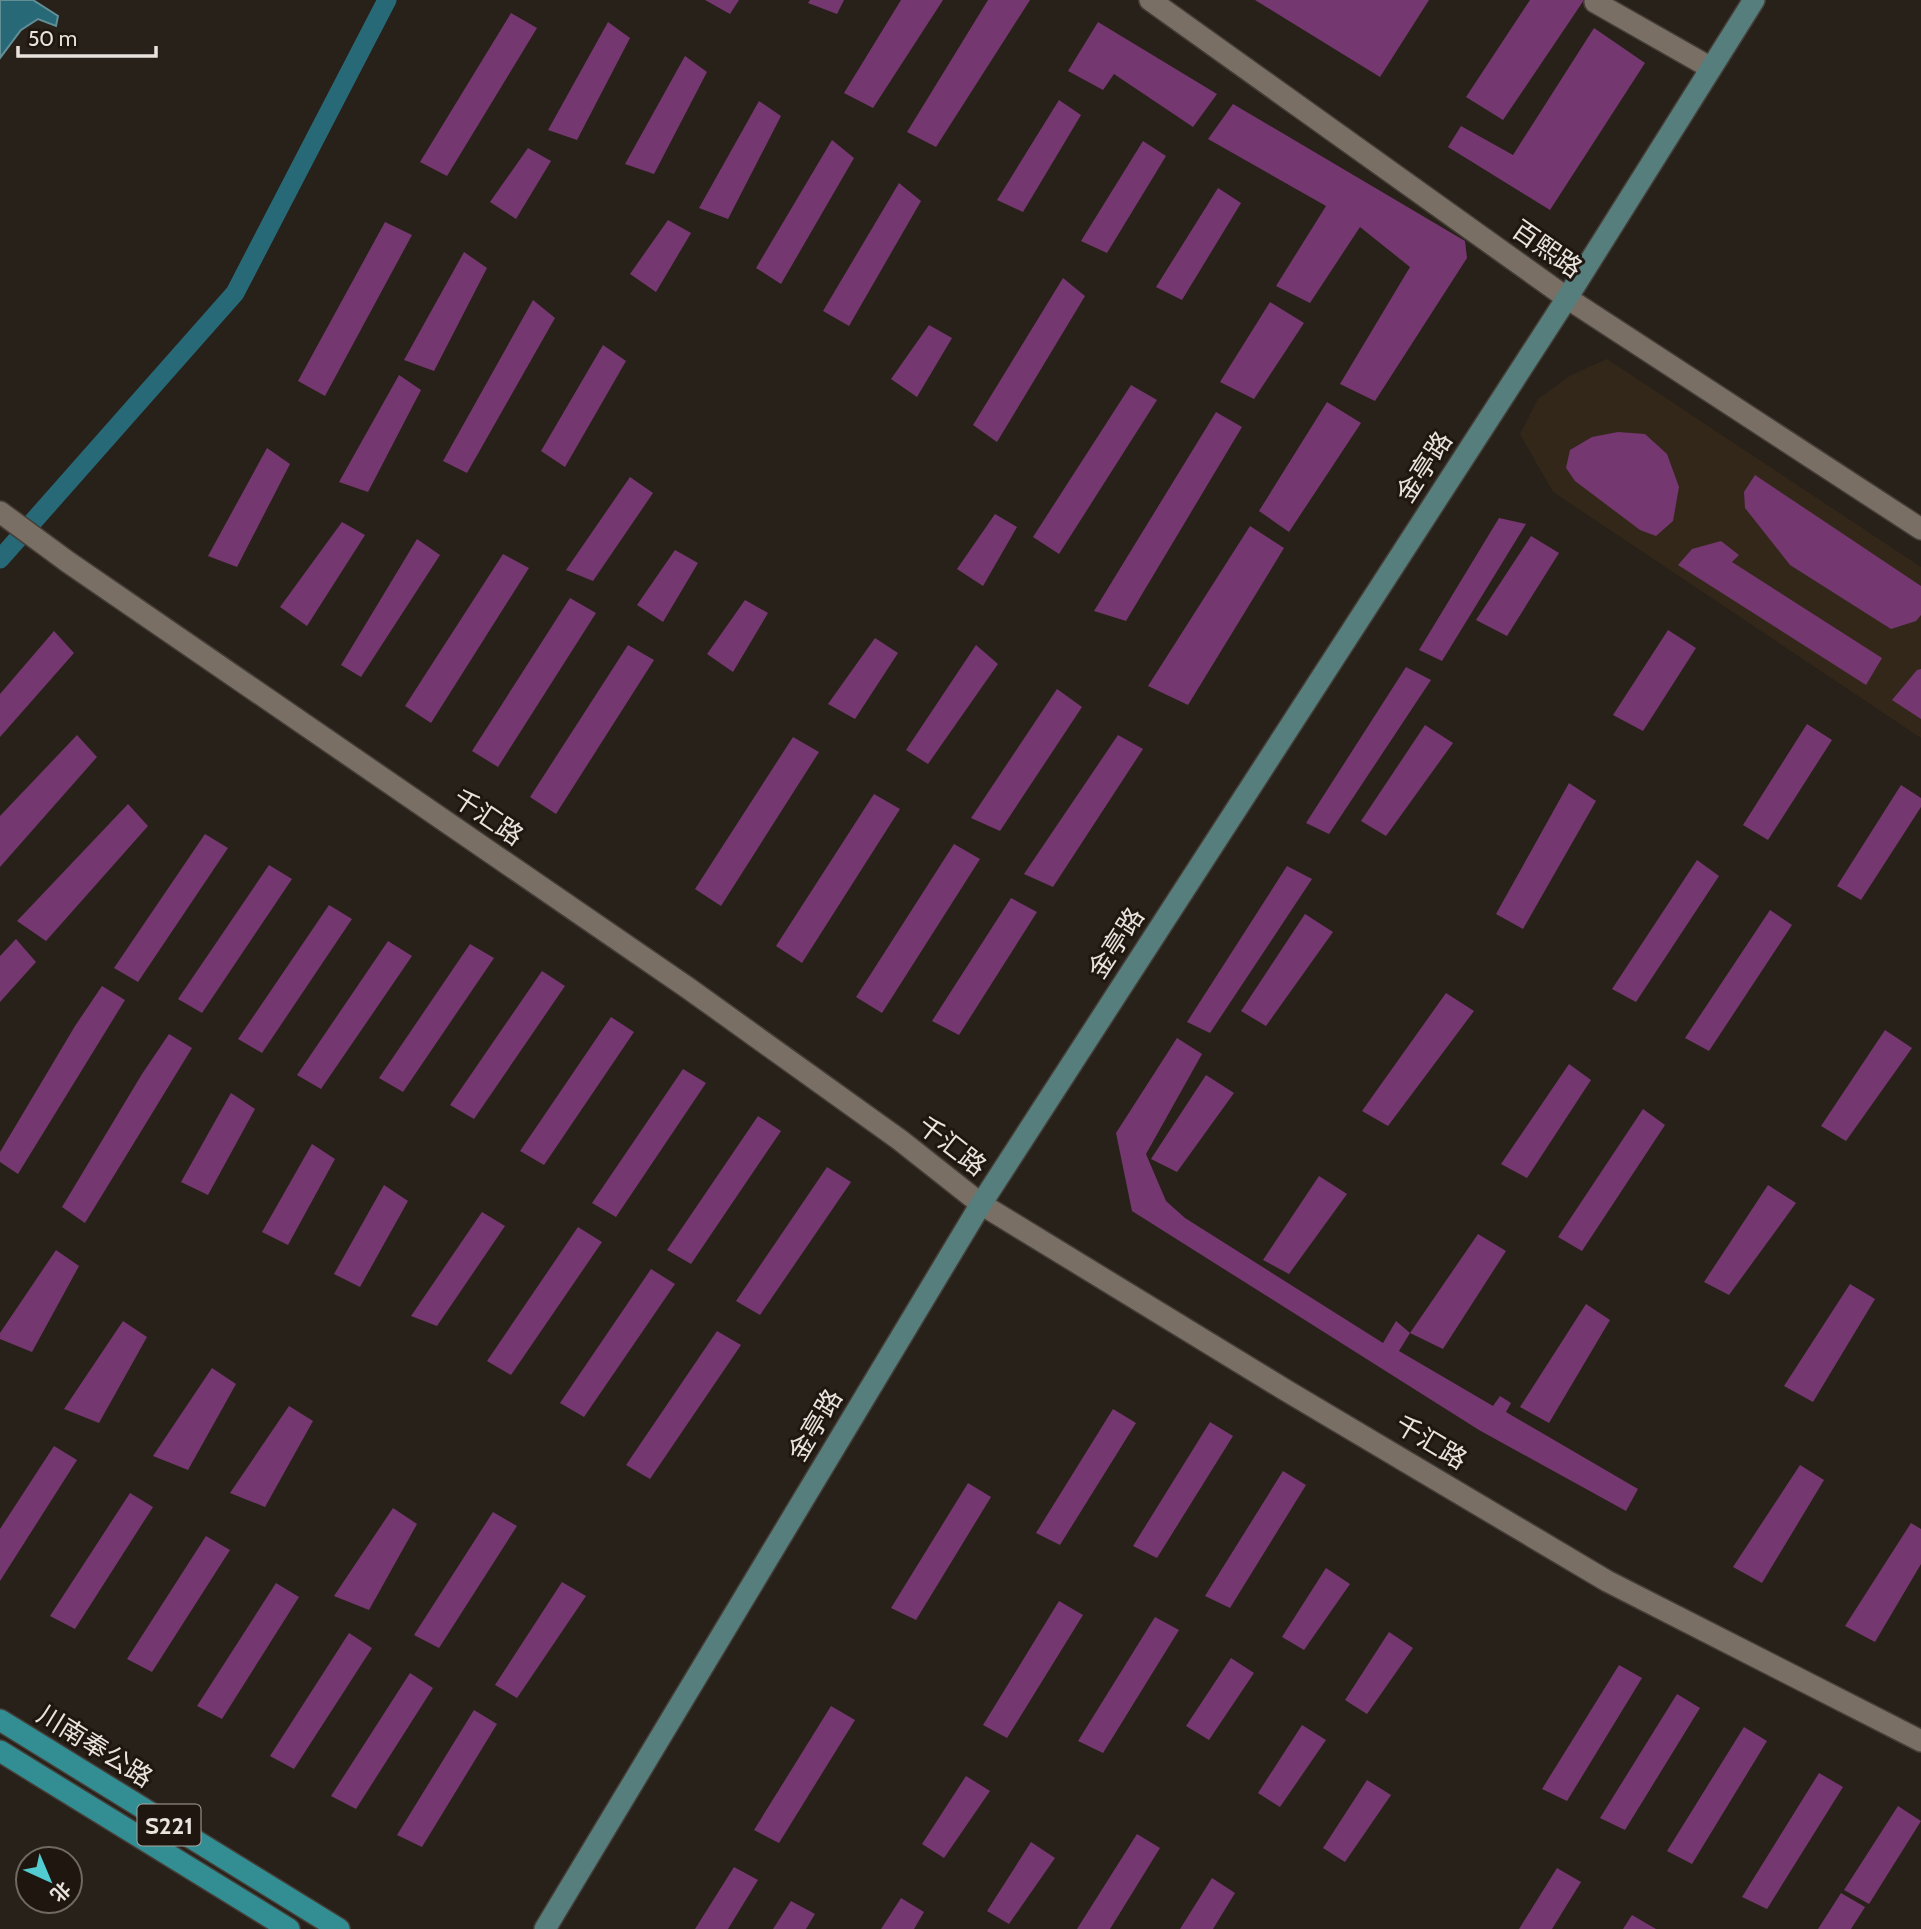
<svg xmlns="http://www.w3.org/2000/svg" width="1921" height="1929" font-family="Cabin,'Noto Sans SC',sans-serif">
	<rect width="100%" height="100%" fill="#282119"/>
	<path fill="#33271a" d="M1607,359L1921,567V738L1553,492L1520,434L1538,399L1571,375Z"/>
	<path fill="#286978" stroke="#628e96" stroke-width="2" d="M0,0H33L58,16L56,26L38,19L21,30L0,58Z"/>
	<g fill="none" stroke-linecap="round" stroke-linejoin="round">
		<path stroke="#286978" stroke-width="19" d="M0,559L235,293L387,0"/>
	</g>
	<path fill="#75376f" d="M705,0H739L730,14Z
		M810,0H844L837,14L808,3Z
		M901,0H943L873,108L844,93Z
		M988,0H1030L936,147L907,132Z
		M1255,0H1429L1380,77Z
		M1530,0H1584L1503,120L1466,97Z
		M511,13L537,28L447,176L420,162Z
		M608,22L630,38L577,140L548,130Z
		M1098,22L1217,94L1193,127L1114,74L1103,90L1068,71Z
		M1594,28L1645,63L1550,210L1448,147L1461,126L1513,155Z
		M685,56L707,72L654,174L625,164Z
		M1059,100L1081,115L1023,212L997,200Z
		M759,101L781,116L728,219L699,208Z
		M1233,104L1465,241L1467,258L1375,401L1340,384L1410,267L1360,227L1310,303L1276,286L1326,206L1208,139Z
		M832,140L854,158L781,284L756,268Z
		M1143,141L1166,156L1107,253L1081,241Z
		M528,148L551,161L516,219L490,202Z
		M899,183L921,201L849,326L823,311Z
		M1218,188L1241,203L1182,300L1156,287Z
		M668,220L691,233L656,292L630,274Z
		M385,222L412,235L325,396L298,381Z
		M464,252L487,268L434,371L404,360Z
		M1063,278L1085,296L997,442L973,425Z
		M533,300L555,318L467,473L443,461Z
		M1270,302L1304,323L1254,399L1220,382Z
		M929,325L952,338L917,397L891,379Z
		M603,345L626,361L565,467L541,451Z
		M399,375L421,390L368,492L339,482Z
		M1131,385L1157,400L1059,554L1033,537Z
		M1327,402L1361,423L1289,532L1259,511Z
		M1216,412L1242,427L1126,621L1094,611Z
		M1618,432L1645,434L1667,454L1679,487L1673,521L1656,536L1640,530L1575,481L1566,468L1570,450L1592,437Z
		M267,448L290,464L237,567L208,556Z
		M1755,475L1921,586V615L1916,621L1891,629L1790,565L1745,508L1744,492Z
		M630,477L653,493L593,581L566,570Z
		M995,514L1017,527L983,586L957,569Z
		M1499,518L1526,524L1442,661L1419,650Z
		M342,522L365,535L307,626L280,607Z
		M1250,526L1284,548L1188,705L1148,686Z
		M1531,536L1559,553L1507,636L1476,620Z
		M417,539L440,555L361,677L341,665Z
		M1721,541L1739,555L1732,562L1882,658L1866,685L1678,565L1692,549Z
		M675,550L698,563L663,622L637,605Z
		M503,554L529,568L431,723L405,706Z
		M570,598L596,613L498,767L472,751Z
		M745,600L768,613L733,672L707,654Z
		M1668,630L1696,648L1643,731L1613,715Z
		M54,631L74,653L0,737V694Z
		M875,638L898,653L855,719L828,704Z
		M628,645L654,660L556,814L530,797Z
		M976,645L998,664L928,764L906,750Z
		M1406,667L1431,680L1329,834L1306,823Z
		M1921,669V719L1892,700L1917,670Z
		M1057,689L1082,707L1000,831L971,818Z
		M1807,724L1832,740L1768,840L1743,825Z
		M1425,725L1453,743L1386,836L1361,821Z
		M77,735L97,757L0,867V816Z
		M1118,735L1143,749L1053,887L1024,874Z
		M793,737L819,752L721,906L695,889Z
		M1569,783L1596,801L1523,929L1496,914Z
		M1901,785L1921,798V807L1861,900L1837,886Z
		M874,794L900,809L802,963L776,946Z
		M128,804L148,826L46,941L17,921Z
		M205,834L228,848L138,982L114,968Z
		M954,844L980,859L882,1013L856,997Z
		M1697,860L1719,876L1636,1002L1612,989Z
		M269,865L292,879L202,1013L178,999Z
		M1287,866L1312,879L1210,1033L1187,1022Z
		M1011,898L1037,912L959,1035L932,1021Z
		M329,905L352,919L262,1053L238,1039Z
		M1770,910L1792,925L1709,1051L1685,1038Z
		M1305,914L1333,932L1266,1026L1241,1011Z
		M16,939L36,962L0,1002V956Z
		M388,941L412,956L321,1089L297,1075Z
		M470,944L494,958L403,1092L379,1078Z
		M542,971L565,986L474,1119L450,1105Z
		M102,986L125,1000L18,1174L0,1162V1152L75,1026Z
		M1446,993L1474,1011L1388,1126L1362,1111Z
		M611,1017L634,1032L544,1165L520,1151Z
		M1885,1030L1912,1048L1846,1141L1821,1126Z
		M169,1034L192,1048L85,1223L62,1207L142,1074Z
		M1177,1038L1202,1054L1146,1154L1166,1201L1185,1218L1383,1343L1396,1321L1410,1333L1399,1351L1493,1406L1500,1396L1511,1403L1506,1412L1638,1489L1626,1511L1479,1430L1132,1211L1116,1133Z
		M1569,1064L1591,1080L1527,1178L1501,1164Z
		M683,1069L706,1083L616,1217L592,1203Z
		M1206,1075L1234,1093L1177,1172L1151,1159Z
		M231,1093L255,1109L208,1195L181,1182Z
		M1643,1109L1665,1125L1582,1251L1558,1237Z
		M758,1116L781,1131L691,1264L667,1250Z
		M312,1144L335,1159L288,1245L262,1232Z
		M827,1167L851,1182L760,1315L736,1301Z
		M1319,1176L1347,1194L1289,1274L1263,1260Z
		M384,1185L408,1201L360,1287L334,1274Z
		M1768,1185L1796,1203L1729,1295L1704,1282Z
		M482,1212L505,1226L437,1326L411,1316Z
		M578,1227L602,1242L511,1375L487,1361Z
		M1478,1234L1506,1251L1443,1349L1410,1333Z
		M56,1250L79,1266L32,1352L0,1339V1333Z
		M651,1269L675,1284L584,1417L560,1403Z
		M1850,1284L1875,1299L1813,1402L1784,1386Z
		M1586,1304L1610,1320L1549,1423L1520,1407Z
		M123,1321L147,1337L99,1423L64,1409Z
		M717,1331L741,1345L650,1479L626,1465Z
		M212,1368L236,1384L188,1470L153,1456Z
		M289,1406L313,1421L265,1507L230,1493Z
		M1113,1409L1136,1423L1060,1545L1036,1533Z
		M1210,1422L1233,1436L1157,1558L1133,1546Z
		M54,1446L77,1460L0,1581V1529Z
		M1800,1465L1824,1480L1762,1583L1733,1567Z
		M1283,1471L1306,1485L1230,1608L1205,1596Z
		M968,1483L991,1497L916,1620L891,1608Z
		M130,1493L153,1507L75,1629L50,1616Z
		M393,1508L417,1524L369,1610L334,1596Z
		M493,1512L517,1526L439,1648L414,1635Z
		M1911,1523L1921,1529V1564L1875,1642L1845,1626Z
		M206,1536L230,1550L152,1672L127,1659Z
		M1326,1568L1350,1584L1304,1650L1282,1637Z
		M562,1582L586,1596L517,1698L495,1685Z
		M276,1583L299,1597L222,1719L197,1706Z
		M1059,1601L1083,1615L1007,1738L983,1725Z
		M1155,1617L1179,1630L1103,1753L1078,1741Z
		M1389,1632L1413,1648L1367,1714L1345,1700Z
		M349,1633L372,1648L294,1769L270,1756Z
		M1231,1658L1254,1673L1209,1740L1186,1726Z
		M1619,1665L1642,1678L1567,1801L1542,1789Z
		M410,1673L433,1688L356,1809L331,1796Z
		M1677,1694L1700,1708L1625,1830L1600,1818Z
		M831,1706L855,1720L779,1843L754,1830Z
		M474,1710L497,1724L422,1847L397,1835Z
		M1302,1725L1326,1740L1280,1807L1258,1793Z
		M1744,1727L1767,1741L1692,1864L1667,1851Z
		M1819,1773L1843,1787L1767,1909L1742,1897Z
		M966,1776L990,1791L944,1858L922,1844Z
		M1367,1780L1391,1795L1345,1862L1323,1848Z
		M1898,1806L1921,1821L1869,1904L1844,1890Z
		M1137,1834L1160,1848L1110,1929H1077Z
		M1031,1842L1055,1858L1009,1924L987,1911Z
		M734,1867L758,1880L728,1929H695Z
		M1557,1868L1581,1882L1552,1929H1519Z
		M1212,1878L1235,1893L1213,1929H1180Z
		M1841,1893L1865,1907L1851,1929H1818Z
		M901,1898L924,1912L914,1929H881Z
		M791,1901L815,1914L806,1929H773Z
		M1632,1915L1656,1929H1623Z"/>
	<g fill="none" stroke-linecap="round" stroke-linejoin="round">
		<g stroke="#453e38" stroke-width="24">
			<path id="minor" d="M1597,0L1595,2L1711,68"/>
		</g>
		<g stroke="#453e38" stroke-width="24">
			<path id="tertiary" d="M1150,0L1567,298L1921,529
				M0,512L68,562L688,988L900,1140L981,1204L1287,1391L1607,1581L1921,1741"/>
		</g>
		<g stroke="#453e38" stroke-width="24">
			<path id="secondary" d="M545,1929L981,1204L1567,298L1754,0"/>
		</g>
		<g stroke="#453e38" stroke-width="24">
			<path id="primary" d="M0,1720L339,1929
				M0,1751L289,1929"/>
		</g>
		<use href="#minor" stroke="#796f65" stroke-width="21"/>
		<use href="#tertiary" stroke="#796f65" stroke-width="21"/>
		<use href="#secondary" stroke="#567e7c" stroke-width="21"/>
		<use href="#primary" stroke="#338e94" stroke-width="21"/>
	</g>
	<g text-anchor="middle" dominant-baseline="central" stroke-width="6" stroke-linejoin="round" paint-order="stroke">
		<rect fill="#1f170f" stroke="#aca69f" stroke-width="2" x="137.5" y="1804.5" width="63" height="41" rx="5"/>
		<g font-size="24" font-weight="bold" fill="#e8e3dd">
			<text x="169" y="1825">S221</text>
		</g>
		<g font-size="26" fill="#e8e3dd" stroke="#1f170f">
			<text transform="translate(1547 249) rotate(35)">百熙路</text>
			<text transform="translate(1424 467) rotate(-57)">金亭路</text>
			<text transform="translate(488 817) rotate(34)">千汇路</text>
			<text transform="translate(1116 943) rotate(-57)">金亭路</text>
			<text transform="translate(952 1146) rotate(38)">千汇路</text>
			<text transform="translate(815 1425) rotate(-59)">金亭路</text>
			<text transform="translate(1431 1442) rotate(31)">千汇路</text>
			<text transform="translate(95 1746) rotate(32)">川南奉公路</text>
		</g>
	</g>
	<g transform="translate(49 1880) rotate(136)"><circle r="33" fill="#1f170f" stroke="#6f6961" stroke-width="2"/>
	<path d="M0-5L12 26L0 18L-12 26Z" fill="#52ccd0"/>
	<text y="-10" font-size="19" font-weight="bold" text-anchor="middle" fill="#e8e3dd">北</text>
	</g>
	<path d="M18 46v10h138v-10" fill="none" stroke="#e8e3dd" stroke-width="3.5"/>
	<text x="28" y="46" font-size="21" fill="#e8e3dd" stroke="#1f170f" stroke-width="5" paint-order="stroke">50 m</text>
</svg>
